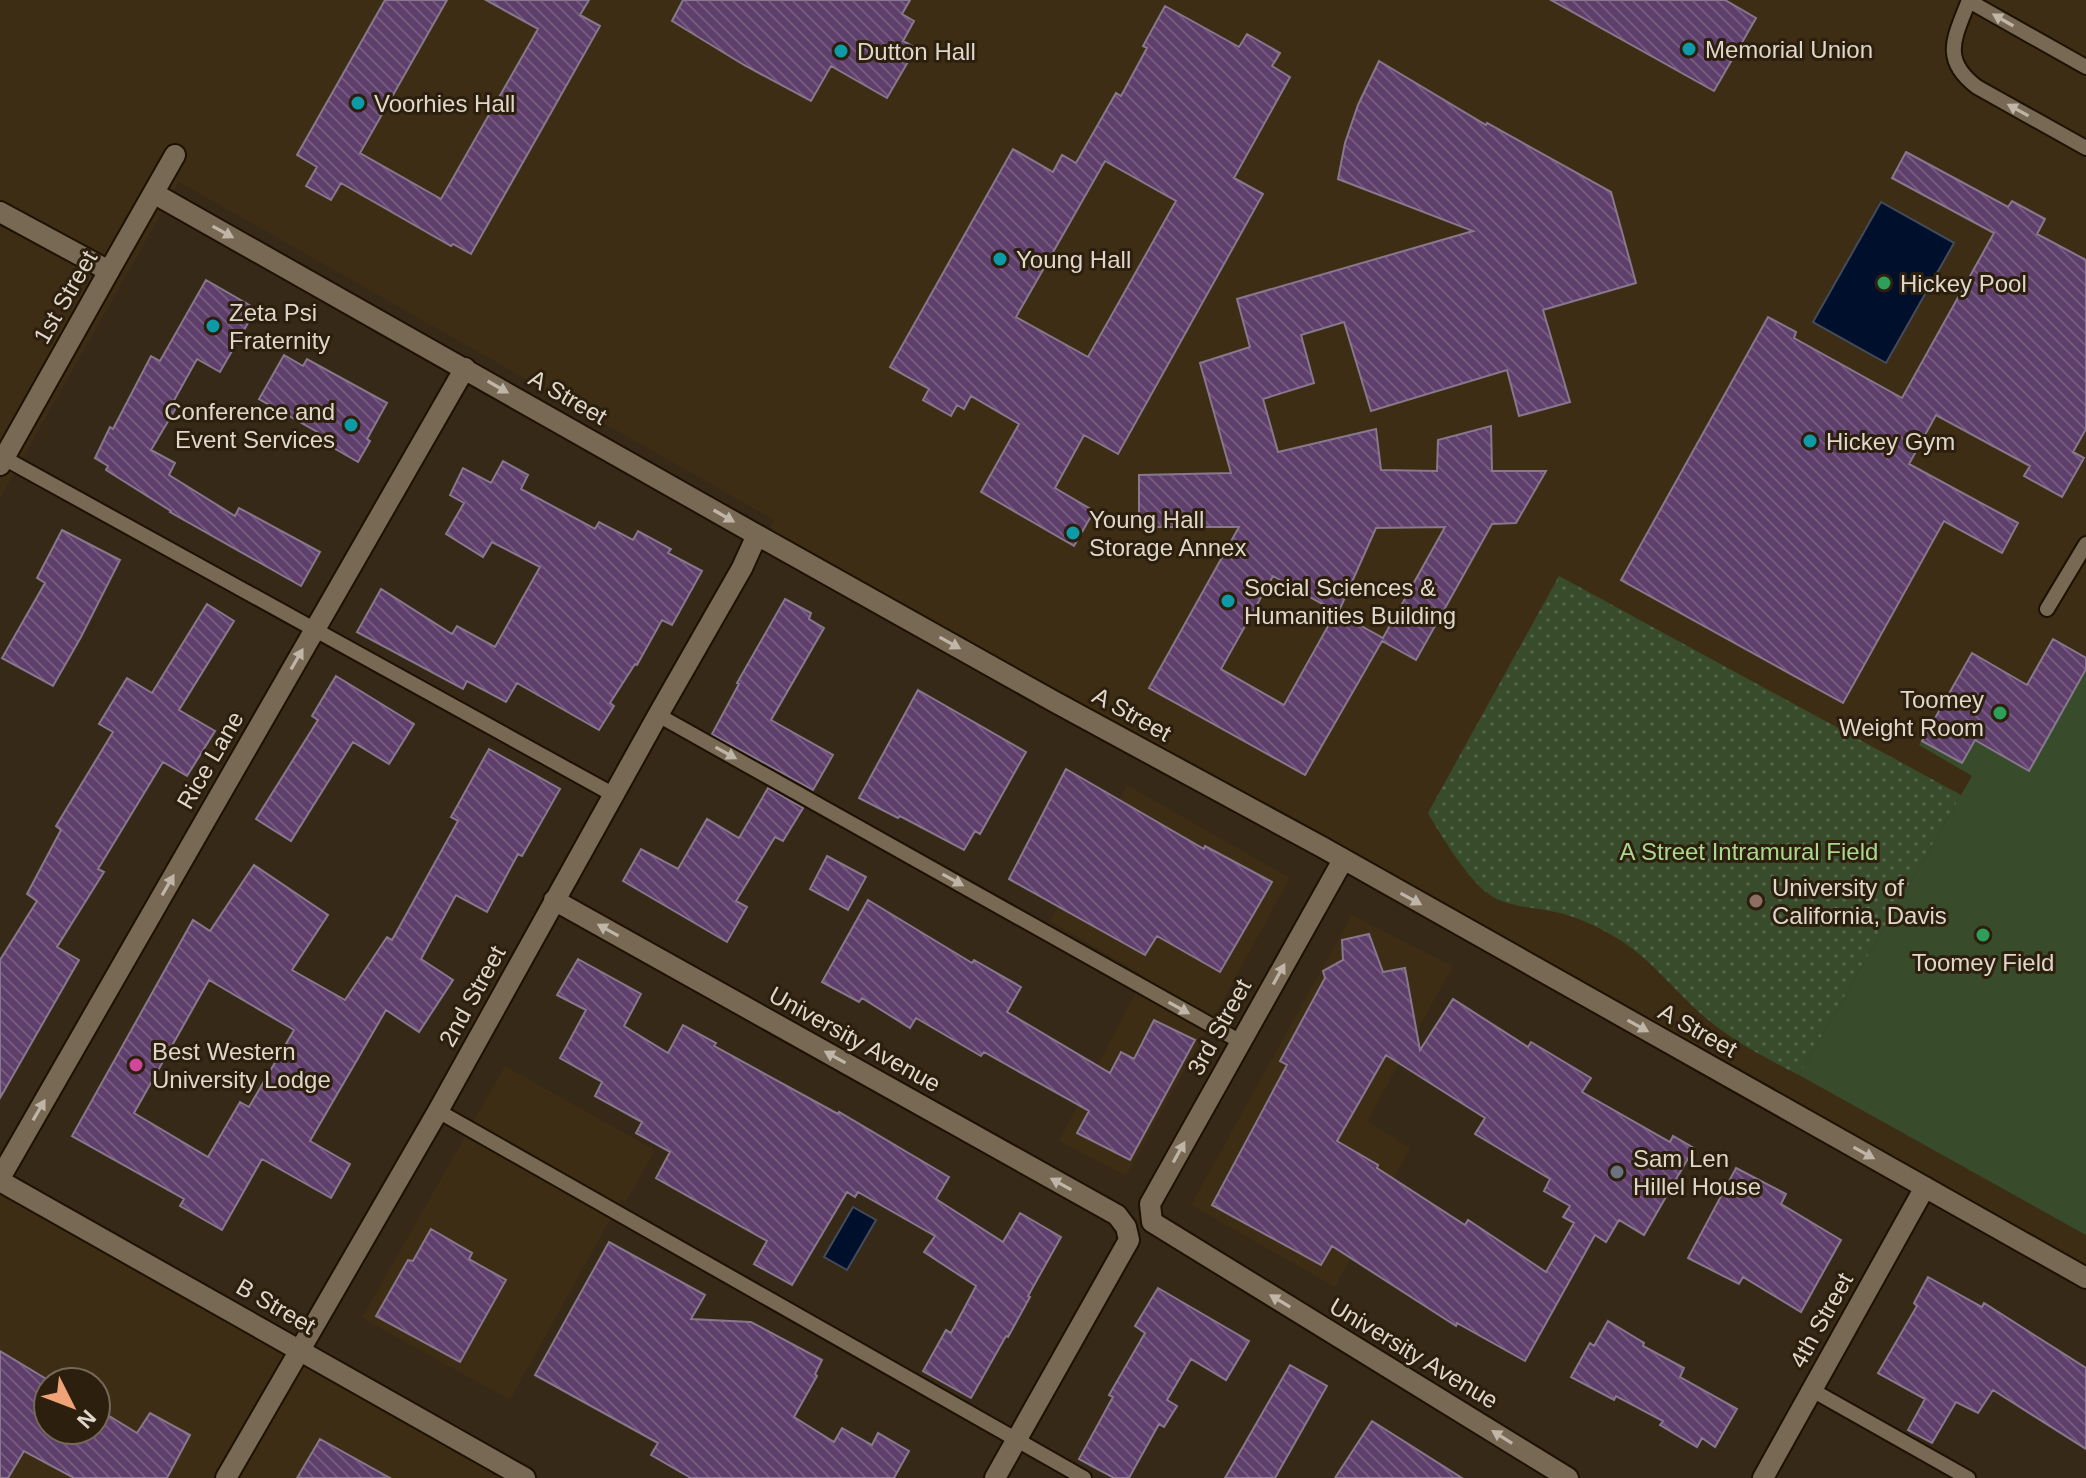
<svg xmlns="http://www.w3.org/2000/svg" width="2086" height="1478" font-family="Arial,sans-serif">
	<defs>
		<pattern id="park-dots" width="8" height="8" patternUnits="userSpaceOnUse" patternTransform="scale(2)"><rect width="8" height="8" fill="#384c2c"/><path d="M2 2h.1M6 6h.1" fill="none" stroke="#546549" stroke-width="1.8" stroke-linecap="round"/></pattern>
		<pattern id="building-back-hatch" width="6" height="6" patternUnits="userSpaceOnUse" patternTransform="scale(2)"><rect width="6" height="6" fill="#5e3e6a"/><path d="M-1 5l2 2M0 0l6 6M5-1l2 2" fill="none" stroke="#75597e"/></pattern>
	</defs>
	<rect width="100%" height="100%" fill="#362917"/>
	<path fill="#3e2d15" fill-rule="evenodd" d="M0,0H2086V1270L768,531L774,520L179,182L0,498Z
		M1127,785L1290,878L1126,1176L1059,1141L1144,976L1050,921Z
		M1352,915L1453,966L1367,1121L1410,1148L1335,1287L1191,1205Z
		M505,1066L655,1150L626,1202L621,1200L510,1400L362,1318Z
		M0,1185L521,1478H0ZM48,1382H96V1430H48Z"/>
	<path fill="url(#park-dots)" d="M1559,576L1961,795L1799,1075C1766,1058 1734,1042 1706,1018C1675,992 1651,958 1615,937C1598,927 1580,918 1560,913C1538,907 1509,908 1490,895C1469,881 1441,836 1428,813Z"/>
	<path fill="#384c2c" d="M2053,639L2086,658V1235L1799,1075L1972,776L1919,745L1972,653L2027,685Z"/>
	<path fill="#00102c" stroke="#434c5c" stroke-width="2" d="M1881,202L1954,243L1886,363L1813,322Z
		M853,1207L876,1220L847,1270L824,1257Z"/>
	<path fill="url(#building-back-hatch)" stroke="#87788d" stroke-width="2" fill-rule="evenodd" d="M385,0H447L360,153L441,199L538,29L486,0H589L580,15L600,26L471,254L453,244L451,246L341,183L331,200L306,186L317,167L297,155Z
		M683,0H910L902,14L914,21L903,41L916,48L887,98L831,66L811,101L744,65L672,21Z
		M1551,0H1725L1756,18L1714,91Z
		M1165,6L1239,47L1247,34L1280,53L1272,66L1290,77L1234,178L1263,194L1118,454L1084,435L1055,488L1094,511L1074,546L981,492L1019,424L971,396L964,409L957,405L951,416L923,400L929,389L890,367L1013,149L1053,172L1062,155L1076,163L1116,93L1121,96L1147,48L1143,46ZM1105,161L1176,201L1088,357L1016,317Z
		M1379,61L1486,125L1487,123L1611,192L1636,283L1543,310L1570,402L1519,416L1507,370L1371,411L1344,322L1301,335L1314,383L1263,399L1278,452L1376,429L1381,470L1437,471L1438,440L1491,426L1492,471H1546L1516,523L1492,524L1416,660L1382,641L1305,775L1149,688L1239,527H1139V475L1231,473L1200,363L1250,347L1237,299L1473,231L1338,179L1345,143L1358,105ZM1445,527L1383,638L1338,613L1376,528ZM1273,576L1336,612L1284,705L1221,669Z
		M1906,152L2008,207L2012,201L2045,219L2037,234L2086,260V429L2073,452L2084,458L2062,497L2024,476L2030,466L1936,415L1909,464L2018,523L2002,553L1944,521L1843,703L1621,580L1768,317L1796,332L1794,338L1902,398L1994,233L1892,178Z
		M206,280L256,309L220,372L197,359L172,404L176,408L151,450L175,463L169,475L235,516L239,508L320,552L301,586L170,512L171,511L106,470L108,466L95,458L110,427L113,429L151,356L160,361Z
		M284,355L303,366L307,359L387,403L367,439L370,441L358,462L318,439L321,434L259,399Z
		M503,461L528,475L521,489L595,529L599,522L633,540L638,531L671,549L668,553L702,571L672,625L662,620L637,665L635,664L610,703L614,706L599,730L517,683L506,702L467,681L463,689L357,632L381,589L452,634L457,626L495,647L540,567L492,542L483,557L446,534L464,503L450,495L463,468L491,483Z
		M62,530L120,560L81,637L53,686L2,658L45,583L37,578Z
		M785,599L811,613L809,619L824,628L771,720L833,755L813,790L712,734L739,684L737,683Z
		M207,604L234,621L179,710L215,731L187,776L163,762L98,869L104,872L57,947L79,960L0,1098V960L37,901L27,894L61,830L56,826L113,732L99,724L127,678L152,693Z
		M2053,639L2086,658V669L2029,771L1975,740L1962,763L1922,741L1972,653L2027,685Z
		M336,676L414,724L389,764L353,742L291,841L256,819L318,720L312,716Z
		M918,690L1026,752L980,834L975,831L964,850L900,816L898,818L859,798Z
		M489,749L560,789L522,856L518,854L487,912L456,895L421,959L453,980L419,1032L386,1010L310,1141L350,1164L331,1198L262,1159L222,1230L180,1206L184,1199L72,1136L193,920L210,931L254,865L328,915L292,970L345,1000L387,937L392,940L458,821L451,817ZM209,980L294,1030L249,1107L240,1102L208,1157L134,1113Z
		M1066,769L1204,849L1205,846L1272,882L1220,972L1157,936L1145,955L1009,879Z
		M768,788L803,808L783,841L775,837L736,901L747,907L727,942L623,881L641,849L678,869L707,819L739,838Z
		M827,856L866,877L848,910L810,889Z
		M868,900L972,963L974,960L1021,987L1007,1012L1110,1073L1121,1052L1134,1059L1154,1020L1195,1040L1130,1160L1077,1133L1089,1111L984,1052L981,1056L916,1018L910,1028L862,998L859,1002L822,982Z
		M1369,934L1383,972L1405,968L1420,1050L1453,999L1528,1047L1531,1042L1591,1078L1582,1092L1670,1142L1673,1136L1694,1148L1644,1235L1619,1220L1606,1242L1595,1235L1525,1361L1457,1323L1456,1326L1332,1246L1321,1265L1212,1205L1287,1065L1280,1061L1325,978L1323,971L1343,960L1342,940ZM1386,1055L1485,1118L1475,1134L1550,1179L1544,1191L1570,1206L1563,1217L1574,1223L1546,1272L1468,1220L1465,1225L1377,1168L1378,1165L1337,1141Z
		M578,959L641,994L624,1026L668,1053L683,1025L716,1043L714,1046L838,1114L839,1112L949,1177L936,1199L1003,1242L1020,1213L1061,1237L1028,1296L1030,1297L1008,1337L1006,1336L971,1398L923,1371L946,1330L951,1333L976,1286L924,1252L935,1236L858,1192L855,1197L847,1192L792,1285L754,1264L767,1241L656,1178L670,1152L636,1133L642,1122L595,1096L602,1082L560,1058L586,1010L557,995Z
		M1736,1168L1786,1194L1781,1204L1841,1240L1801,1312L1743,1277L1739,1284L1688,1258Z
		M431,1229L472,1253L469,1259L506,1280L460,1362L376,1316L408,1260L413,1261Z
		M609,1242L705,1295L691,1319L751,1322L822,1360L815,1374L817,1376L794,1417L834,1442L842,1428L872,1445L878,1433L909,1451L894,1478H691L651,1455L658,1443L535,1375Z
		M1928,1277L1982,1307L1984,1303L2086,1368V1449L1993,1390L1978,1413L1956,1402L1932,1443L1908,1430L1925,1399L1878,1373L1917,1306L1914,1303Z
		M1158,1288L1249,1341L1226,1380L1191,1359L1167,1400L1177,1406L1164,1427L1159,1424L1129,1478H1114L1079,1459L1113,1397L1109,1395L1145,1333L1135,1326Z
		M1608,1321L1644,1343L1643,1346L1684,1368L1680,1377L1737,1409L1715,1447L1702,1438L1697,1447L1660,1425L1663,1421L1616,1396L1614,1400L1571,1377L1590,1343L1594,1346Z
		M0,1351L48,1380V1430H96V1408L137,1433L150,1413L190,1435L167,1478H74L24,1451L8,1478H0Z
		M1290,1365L1327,1386L1275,1478H1225Z
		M1372,1421L1462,1478H1335Z
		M320,1439L390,1478H297Z"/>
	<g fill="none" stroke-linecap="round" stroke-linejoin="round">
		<g stroke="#1d1202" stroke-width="18">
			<path id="service" d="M1969,0C1955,37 1940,59 1977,87L2086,148
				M1969,1L2086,67
				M4,458L614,795
				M2047,609L2086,544
				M658,715L1241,1042
				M438,1111L1084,1478
				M1812,1390L1968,1478"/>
		</g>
		<g stroke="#1d1202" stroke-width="24">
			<path id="minor" d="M155,194L757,535L1055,702L1322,847L2086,1278
				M109,271L175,155
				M1343,860L1150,1204L1152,1222L1568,1478
				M554,900L1117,1215L1126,1227L1129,1240L995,1478
				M0,1178L465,368
				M226,1478L438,1111L658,715L742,568L757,535
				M1763,1478L1925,1187"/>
		</g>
		<g stroke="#1d1202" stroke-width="24">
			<path id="tertiary" d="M0,212L109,271L0,465
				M0,1181L525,1478"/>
		</g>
		<use href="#service" stroke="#786955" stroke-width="14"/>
		<use href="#minor" stroke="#786955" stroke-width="20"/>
		<use href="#tertiary" stroke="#786955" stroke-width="20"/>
	</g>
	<defs><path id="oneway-solid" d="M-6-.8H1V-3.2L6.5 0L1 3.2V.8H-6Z" transform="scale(2)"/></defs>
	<g fill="#c0b6a8">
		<use href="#oneway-solid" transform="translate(2003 20) rotate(-150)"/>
		<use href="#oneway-solid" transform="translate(2018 110) rotate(-151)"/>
		<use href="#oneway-solid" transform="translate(223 232) rotate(29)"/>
		<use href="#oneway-solid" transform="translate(498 387) rotate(30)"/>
		<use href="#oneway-solid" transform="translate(724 516) rotate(30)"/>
		<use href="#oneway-solid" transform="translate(950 643) rotate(29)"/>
		<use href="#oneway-solid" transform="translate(297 659) rotate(-60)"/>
		<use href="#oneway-solid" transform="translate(726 753) rotate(29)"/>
		<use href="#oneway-solid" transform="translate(953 880) rotate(29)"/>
		<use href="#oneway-solid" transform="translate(168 885) rotate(-60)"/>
		<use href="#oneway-solid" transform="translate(1411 899) rotate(29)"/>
		<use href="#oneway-solid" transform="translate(608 930) rotate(-151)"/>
		<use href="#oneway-solid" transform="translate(1279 974) rotate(-61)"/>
		<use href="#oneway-solid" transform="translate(1179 1008) rotate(29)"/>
		<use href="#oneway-solid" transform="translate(1638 1026) rotate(29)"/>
		<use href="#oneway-solid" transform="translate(835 1057) rotate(-151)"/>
		<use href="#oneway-solid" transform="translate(39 1110) rotate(-60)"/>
		<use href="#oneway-solid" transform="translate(1179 1152) rotate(-61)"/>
		<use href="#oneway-solid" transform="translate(1864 1153) rotate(29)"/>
		<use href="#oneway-solid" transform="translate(1061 1184) rotate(-151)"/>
		<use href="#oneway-solid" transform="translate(1280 1301) rotate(-149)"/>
		<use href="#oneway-solid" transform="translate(1502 1437) rotate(-148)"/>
	</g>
	<g fill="#0f9aa8" stroke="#2c1f0d" stroke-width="3">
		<circle cx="1689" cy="49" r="8"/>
		<circle cx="841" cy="51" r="8"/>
		<circle cx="358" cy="103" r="8"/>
		<circle cx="1000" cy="259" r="8"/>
		<circle cx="213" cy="326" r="8"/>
		<circle cx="351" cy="425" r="8"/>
		<circle cx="1810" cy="441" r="8"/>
		<circle cx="1073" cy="533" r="8"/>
		<circle cx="1228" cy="601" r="8"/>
	</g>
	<g fill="#2e9e5b" stroke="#2c1f0d" stroke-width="3">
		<circle cx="1884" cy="283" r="8"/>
		<circle cx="2000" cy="713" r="8"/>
		<circle cx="1983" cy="935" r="8"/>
	</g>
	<circle fill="#8d6e63" stroke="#2c1f0d" stroke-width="3" cx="1756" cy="901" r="8"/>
	<circle fill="#d1479c" stroke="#2c1f0d" stroke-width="3" cx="136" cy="1065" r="8"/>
	<circle fill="#6b7280" stroke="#2c1f0d" stroke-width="3" cx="1617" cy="1172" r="8"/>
	<g text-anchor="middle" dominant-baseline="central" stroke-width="6" stroke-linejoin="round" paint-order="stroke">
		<g font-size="24" fill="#dfd7cb" stroke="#2c1f0d" text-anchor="start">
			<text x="1705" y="49">Memorial Union</text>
			<text x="857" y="51">Dutton Hall</text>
			<text x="374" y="103">Voorhies Hall</text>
			<text x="1016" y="259">Young Hall</text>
			<text x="1900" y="283">Hickey Pool</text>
			<text x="229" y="312">Zeta Psi<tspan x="229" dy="28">Fraternity</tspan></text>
			<text x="335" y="411" text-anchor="end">Conference and<tspan x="335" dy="28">Event Services</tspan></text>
			<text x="1826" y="441">Hickey Gym</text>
			<text x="1089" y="519">Young Hall<tspan x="1089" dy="28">Storage Annex</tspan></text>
			<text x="1244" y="587">Social Sciences &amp;<tspan x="1244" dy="28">Humanities Building</tspan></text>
			<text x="1984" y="699" text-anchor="end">Toomey<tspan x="1984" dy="28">Weight Room</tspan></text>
			<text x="1772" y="887">University of<tspan x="1772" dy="28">California, Davis</tspan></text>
			<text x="1983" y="962" text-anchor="middle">Toomey Field</text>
			<text x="152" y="1051">Best Western<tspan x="152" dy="28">University Lodge</tspan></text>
			<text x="1633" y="1158">Sam Len<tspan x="1633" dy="28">Hillel House</tspan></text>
		</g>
		<g font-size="24" fill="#dfd7cb" stroke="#2c1f0d">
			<text transform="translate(65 297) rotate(-60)">1st Street</text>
			<text transform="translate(568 397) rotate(30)">A Street</text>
			<text transform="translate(1132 714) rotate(29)">A Street</text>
			<text transform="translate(210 760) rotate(-60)">Rice Lane</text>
			<text transform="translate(472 996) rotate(-61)">2nd Street</text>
			<text transform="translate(1219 1027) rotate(-61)">3rd Street</text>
			<text transform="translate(1698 1030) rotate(29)">A Street</text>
			<text transform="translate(855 1039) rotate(29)">University Avenue</text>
			<text transform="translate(276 1306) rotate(30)">B Street</text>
			<text transform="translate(1821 1320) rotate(-61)">4th Street</text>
			<text transform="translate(1414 1353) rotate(31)">University Avenue</text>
		</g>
		<g font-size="24" fill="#aad88f" stroke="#2c1f0d">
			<text x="1749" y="851">A Street Intramural Field</text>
		</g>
	</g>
	<g transform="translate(72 1406) rotate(132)"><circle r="38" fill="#2c1f0d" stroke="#746959" stroke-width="2"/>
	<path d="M0-6L14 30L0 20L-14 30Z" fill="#efa376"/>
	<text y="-12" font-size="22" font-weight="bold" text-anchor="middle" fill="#dfd7cb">N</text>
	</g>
</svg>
